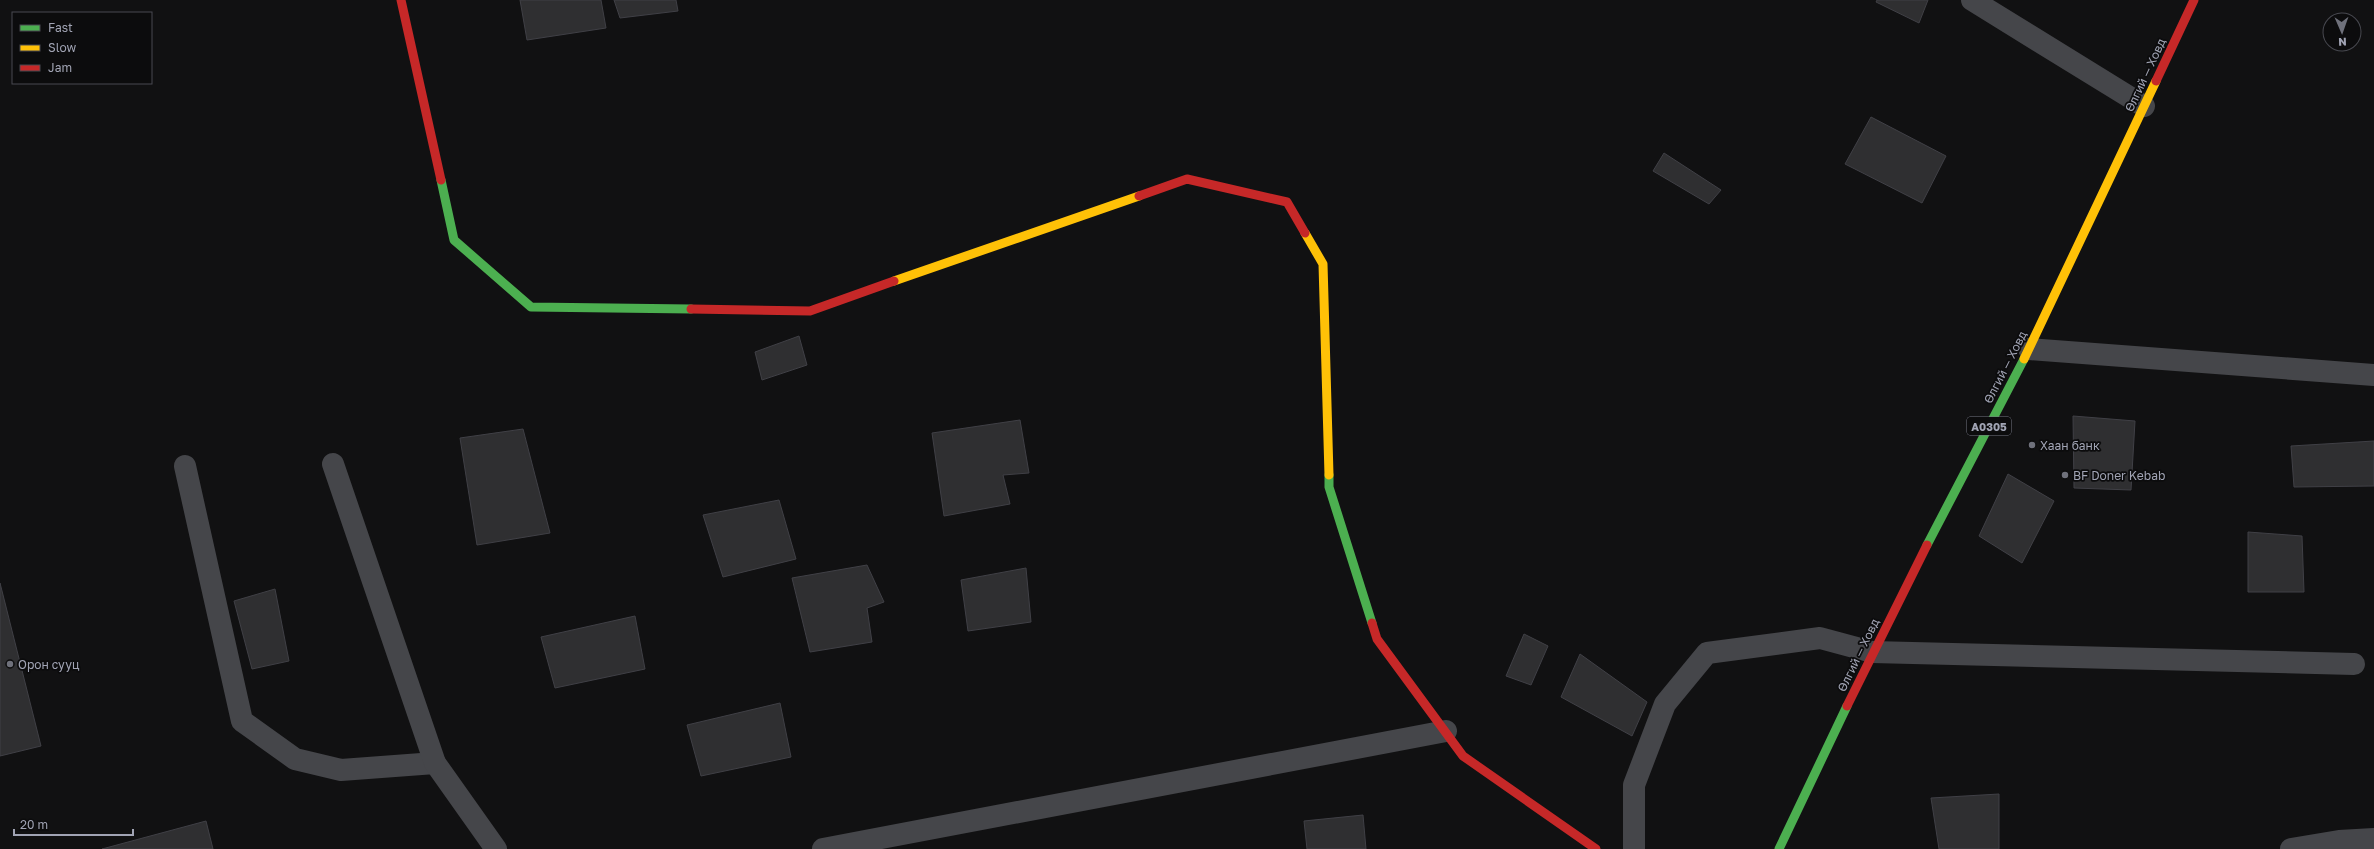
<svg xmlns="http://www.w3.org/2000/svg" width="2374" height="849" font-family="'Golos Text',sans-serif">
	<rect width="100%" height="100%" fill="#111112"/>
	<path fill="#2f2f31" stroke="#404046" d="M520,0H601L606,28L527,40Z
		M614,0H676L678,11L620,18Z
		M1877,0H1928L1919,23L1876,2Z
		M1871,117L1946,156L1922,203L1845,164Z
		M1664,153L1721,190L1709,204L1653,171Z
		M799,336L807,365L762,380L755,352Z
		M2073,416L2135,421L2131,490L2074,488Z
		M1020,420L1029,473L1003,475L1010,504L944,516L932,433Z
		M523,429L550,533L477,545L460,438Z
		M2374,441V486L2294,487L2291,446Z
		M2008,474L2054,501L2022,563L1979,536Z
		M779,500L796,559L723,577L703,515Z
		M2248,532L2302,536L2304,592H2248Z
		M867,565L884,602L867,608L872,642L810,652L792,578Z
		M1026,568L1031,622L968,631L961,580Z
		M0,583L41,746L0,756Z
		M275,589L289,661L252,669L234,601Z
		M635,616L645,669L555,688L541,637Z
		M1524,634L1548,646L1531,685L1506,676Z
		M1580,654L1647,702L1632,736L1561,697Z
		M780,703L791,757L701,776L687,725Z
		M1999,794V849H1939L1931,798Z
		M1363,815L1366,849H1307L1304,821Z
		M206,821L213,849H102Z"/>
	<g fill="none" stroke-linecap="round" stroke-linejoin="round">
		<path stroke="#45464a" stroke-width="22" d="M1972,0L2144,106
			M185,466L242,721L295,759L341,770L435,763
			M1634,849V785L1665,704L1707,653L1820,638L1872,652"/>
		<path stroke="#45464a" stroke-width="22" d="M2029,349L2374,375
			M333,464L435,763L496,849
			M1872,652L2354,664
			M823,849L1446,731
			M2291,849L2339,841L2374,839"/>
		<path stroke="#4caf50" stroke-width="9" d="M441,180L454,240L531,307L691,309
			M1329,475V487L1372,623
			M1927,545L2024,359
			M1779,849L1847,706"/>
		<path stroke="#ffc107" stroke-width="9" d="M1305,233L1323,264L1329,475
			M894,281L1139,196
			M2024,359L2156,81"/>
		<path stroke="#c62828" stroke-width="9" d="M401,0L441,180
			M2156,81L2194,0
			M1139,196L1187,179L1287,202L1305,233
			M691,309L810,311L894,281
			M1372,623L1377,639L1463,756L1596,849
			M1847,706L1927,545"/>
	</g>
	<g fill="#6f717b" stroke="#0c0c0d" stroke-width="1.5">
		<circle cx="2032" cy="445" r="4"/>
		<circle cx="2065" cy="475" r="4"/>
		<circle cx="10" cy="664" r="4"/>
	</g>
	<g text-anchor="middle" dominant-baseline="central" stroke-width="3.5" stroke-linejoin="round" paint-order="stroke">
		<rect fill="#0c0c0d" stroke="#747682" stroke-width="1" x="1967" y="417" width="44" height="18" rx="3"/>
		<g font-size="11" font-weight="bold" fill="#a1a4b4">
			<text x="1989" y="426">A0305</text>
		</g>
		<g font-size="12" fill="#a1a4b4" stroke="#0c0c0d">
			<text transform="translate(2145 75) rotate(-65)">Өлгий — Ховд</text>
			<text transform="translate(2005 367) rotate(-63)">Өлгий — Ховд</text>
			<text transform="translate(1858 655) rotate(-64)">Өлгий — Ховд</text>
		</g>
		<g font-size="12" fill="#a1a4b4" stroke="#0c0c0d" text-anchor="start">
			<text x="2040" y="445">Хаан банк</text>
			<text x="2073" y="475">BF Doner Kebab</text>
			<text x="18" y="664">Орон сууц</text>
		</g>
	</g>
	<rect x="12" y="12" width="140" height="72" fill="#0c0c0d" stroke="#484950"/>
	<rect x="20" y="25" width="20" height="6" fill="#4caf50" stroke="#484950"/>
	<text x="48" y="32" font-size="12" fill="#a1a4b4">Fast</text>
	<rect x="20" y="45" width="20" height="6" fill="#ffc107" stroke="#484950"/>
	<text x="48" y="52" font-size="12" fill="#a1a4b4">Slow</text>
	<rect x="20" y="65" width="20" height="6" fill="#c62828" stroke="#484950"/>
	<text x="48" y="72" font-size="12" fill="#a1a4b4">Jam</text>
	<g transform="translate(2342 32) rotate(178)"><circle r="19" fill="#0c0c0d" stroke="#484950"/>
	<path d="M0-3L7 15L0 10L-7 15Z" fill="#6f717b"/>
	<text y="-6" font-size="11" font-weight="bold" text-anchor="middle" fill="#a1a4b4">N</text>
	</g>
	<path d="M14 829v6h119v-6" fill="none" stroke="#a1a4b4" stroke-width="2"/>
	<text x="20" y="829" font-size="12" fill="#a1a4b4" stroke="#0c0c0d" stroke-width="3" paint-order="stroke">20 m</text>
</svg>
